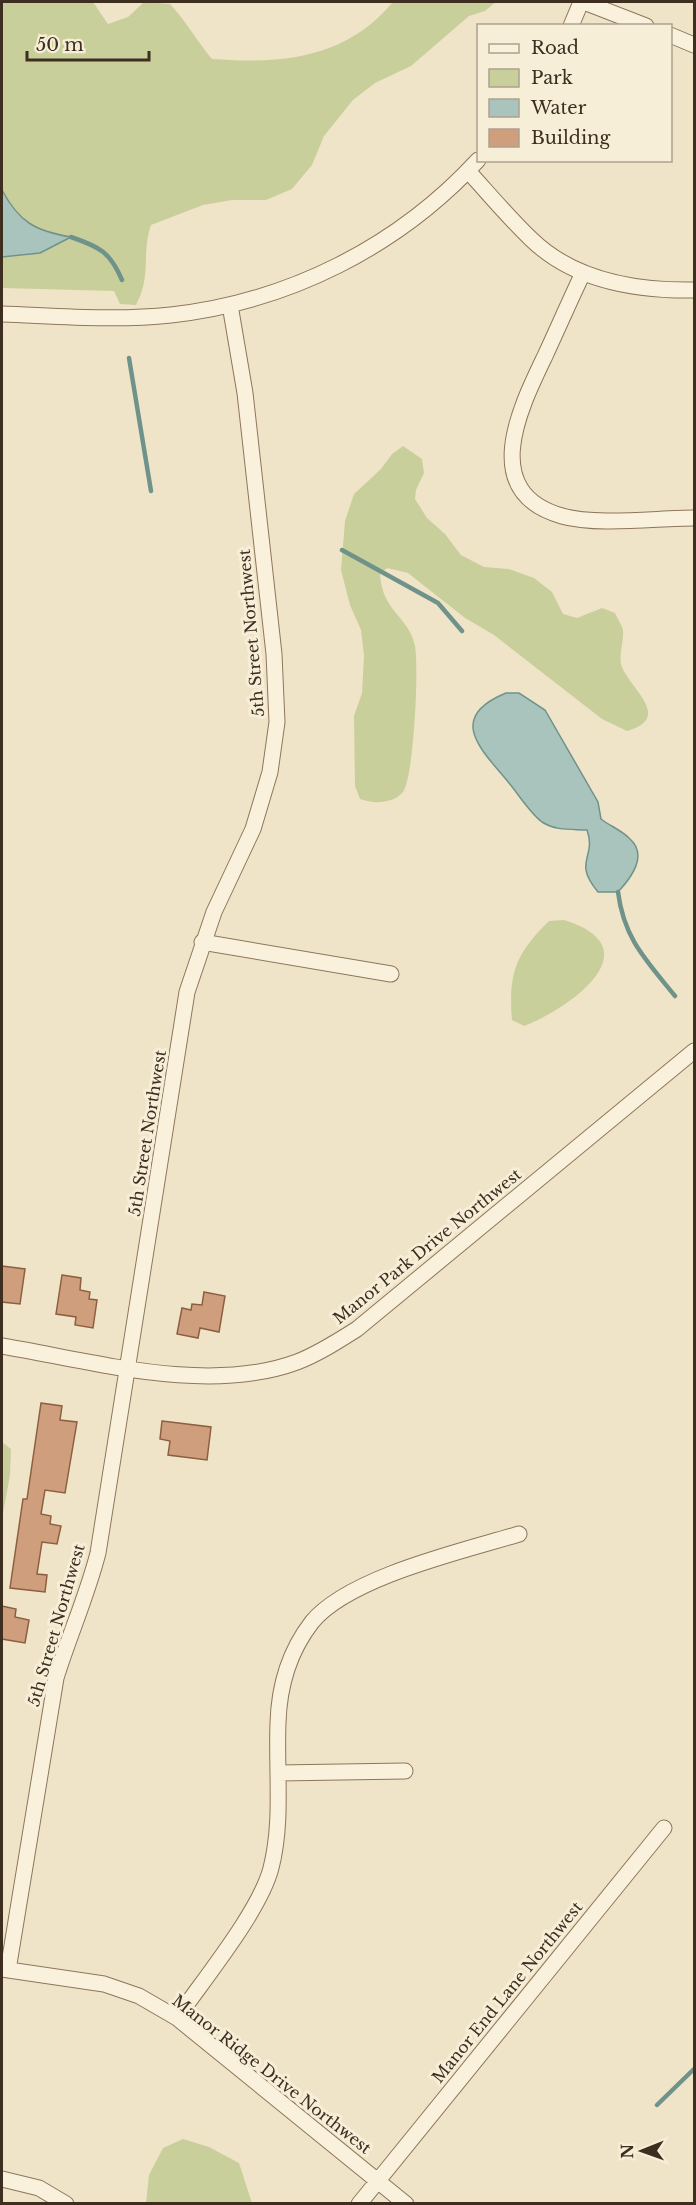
<svg xmlns="http://www.w3.org/2000/svg" width="696" height="2205" font-family="'Libre Baskerville',serif">
	<rect width="100%" height="100%" fill="#f0e4c8"/>
	<path fill="#c9cf9b" d="M2,2H93L108,24L128,17L144,2L170,4C186,21 197,41 212,59C282,64 345,59 393,2H496L485,11L469,16L411,66L375,83L353,100L324,136L312,165L292,189L266,200H232L203,205L151,225C141,255 152,275 136,305L120,304L114,291L2,288Z
		M403,446L422,459L424,473L416,490L415,499L427,518L445,534L461,555L484,567L509,569L534,578L552,592L563,614L577,618L602,608L615,613C617,618 622,625 623,630C624,641 619,654 621,664C627,687 675,717 627,731L602,719L494,635L465,618L408,573L387,568L380,574C382,612 409,616 415,646C419,668 414,776 403,792C393,804 373,804 360,799L355,786L354,716L362,693L364,656L361,630L350,605L341,570L345,521L354,494L381,469L392,454Z
		M564,920C655,948 569,1009 524,1026L512,1020C508,974 516,953 549,921Z
		M2,1442L11,1449L10,1475L2,1519Z
		M183,2139L209,2147L239,2163L252,2203H146L149,2175L163,2148Z"/>
	<path fill="#a9c4bc" stroke="#6f938a" stroke-width="1.5" d="M2,190C19,222 35,231 71,237L40,253L2,257Z
		M506,693H519L545,710L598,802L601,819C610,826 621,830 629,838C649,855 631,878 618,892H598C572,861 597,858 587,830C571,829 556,831 542,822C530,813 519,795 509,783C482,750 445,718 506,693Z"/>
	<g fill="none" stroke-linecap="round" stroke-linejoin="round">
		<path stroke="#6f938a" stroke-width="4.5" d="M71,237C100,247 110,252 122,280
			M129,358L151,491
			M342,550L438,603L462,631
			M618,892C624,939 646,960 675,996
			M657,2105L694,2069"/>
	</g>
	<path fill="#cf9f7d" stroke="#8d5f41" stroke-width="1.5" d="M2,1266L25,1269L20,1304L2,1302Z
		M62,1275L81,1278L80,1290L90,1292L89,1299L97,1300L93,1328L75,1325L76,1317L56,1314Z
		M204,1292L225,1296L219,1332L200,1328L198,1338L177,1334L182,1308L191,1310L192,1304L202,1305Z
		M41,1403L62,1406L60,1420L77,1422L65,1493L45,1490L41,1514L51,1516L50,1524L61,1526L57,1544L42,1542L37,1574L47,1575L45,1592L10,1588L23,1499H27Z
		M162,1421L211,1427L207,1460L168,1455L170,1441L160,1439Z
		M2,1606L16,1609L15,1617L29,1620L25,1643L2,1639Z"/>
	<g fill="none" stroke-linecap="round" stroke-linejoin="round">
		<g stroke="#8d765c" stroke-width="17">
			<path id="minor" d="M584,2L646,26
				M571,26L581,2
				M670,35L694,45
				M468,171C489,194 509,218 531,239C574,281 637,291 694,290
				M583,273C570,300 558,328 545,356C520,408 478,492 562,516C597,526 657,518 694,518
				M2,314C57,316 115,321 171,315C288,302 398,247 478,160
				M202,942L391,974
				M2,1346C92,1361 208,1395 297,1362C318,1354 338,1341 357,1329L694,1051
				M278,1773L405,1771
				M2,1969L104,1984L139,1996L177,2018L406,2204
				M8,1970L56,1678C69,1636 87,1596 98,1553L187,992L214,912L253,829L270,772L277,722L274,654L245,393L230,305
				M177,2018C204,1979 260,1911 271,1868C283,1821 276,1772 278,1723C279,1686 288,1653 312,1622C349,1577 463,1551 519,1534
				M2,2179L39,2188L66,2204
				M359,2204L664,1828"/>
		</g>
		<use href="#minor" stroke="#faf1dc" stroke-width="15"/>
	</g>
	<g text-anchor="middle" dominant-baseline="central" stroke-width="6" stroke-linejoin="round" paint-order="stroke">
		<g font-size="16" fill="#3d2e20" stroke="#f7eed8">
			<text transform="translate(251 633) rotate(-95)">5th Street Northwest</text>
			<text transform="translate(147 1133) rotate(-81)">5th Street Northwest</text>
			<text transform="translate(427 1246) rotate(-39)">Manor Park Drive Northwest</text>
			<text transform="translate(56 1625) rotate(-74)">5th Street Northwest</text>
			<text transform="translate(507 1992) rotate(-51)">Manor End Lane Northwest</text>
			<text transform="translate(272 2074) rotate(38)">Manor Ridge Drive Northwest</text>
		</g>
	</g>
	<rect width="696" height="2205" fill="none" stroke="#3d2e20" stroke-width="6"/>
	<rect x="477" y="24" width="195" height="138" fill="#f7eed8" stroke="#ada18e" stroke-width="1.5"/>
	<rect x="489" y="44" width="30" height="9" fill="#faf1dc" stroke="#ada18e" stroke-width="1.5"/>
	<text x="531" y="54" font-size="18" fill="#3d2e20">Road</text>
	<rect x="489" y="69" width="30" height="18" fill="#c9cf9b" stroke="#ada18e" stroke-width="1.5"/>
	<text x="531" y="84" font-size="18" fill="#3d2e20">Park</text>
	<rect x="489" y="99" width="30" height="18" fill="#a9c4bc" stroke="#ada18e" stroke-width="1.5"/>
	<text x="531" y="114" font-size="18" fill="#3d2e20">Water</text>
	<rect x="489" y="129" width="30" height="18" fill="#cf9f7d" stroke="#ada18e" stroke-width="1.5"/>
	<text x="531" y="144" font-size="18" fill="#3d2e20">Building</text>
	<g transform="translate(642 2151) rotate(269)" stroke="#f7eed8" stroke-width="4.5" paint-order="stroke">
	<path d="M0-4.5L10 22L0 15L-10 22Z" fill="#3d2e20"/>
	<text y="-9" font-size="16" font-weight="bold" text-anchor="middle" fill="#3d2e20">N</text>
	</g>
	<path d="M27 51v9h122v-9" fill="none" stroke="#3d2e20" stroke-width="3"/>
	<text x="36" y="51" font-size="18" fill="#3d2e20" stroke="#f7eed8" stroke-width="4.5" paint-order="stroke">50 m</text>
</svg>
